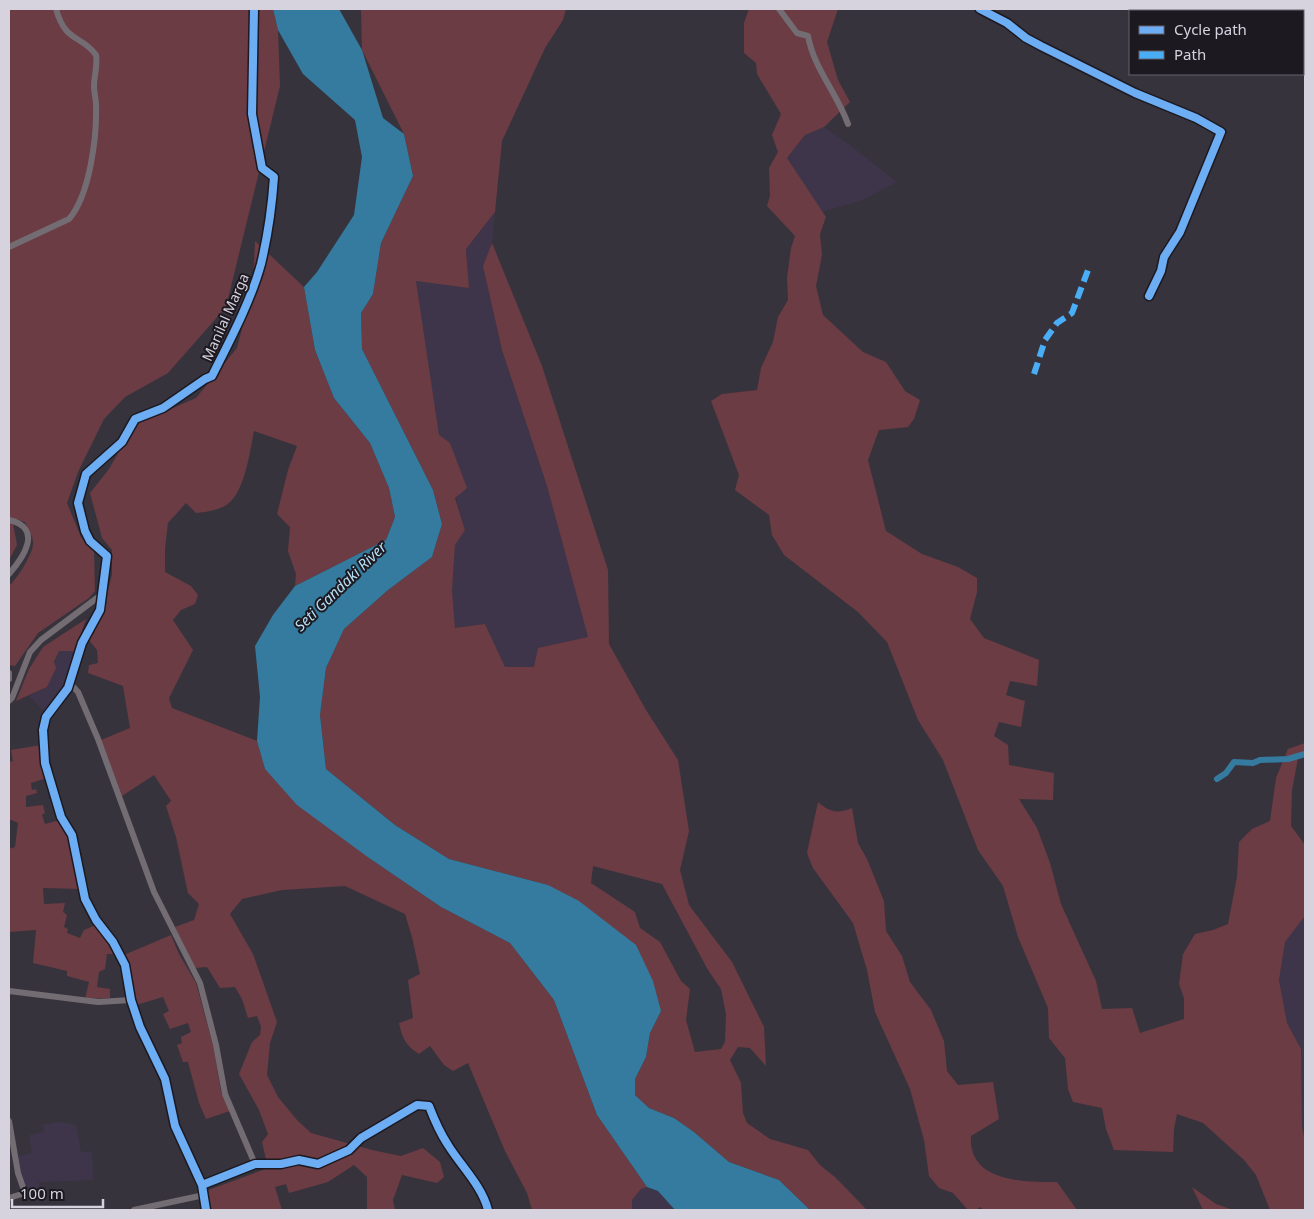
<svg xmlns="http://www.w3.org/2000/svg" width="1314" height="1219" font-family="'Noto Sans',sans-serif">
	<rect width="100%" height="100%" fill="#37333d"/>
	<path fill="#3e354b" d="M824,127L851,146L897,182L860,201L821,212L787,158L805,135Z
		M495,212L492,243L483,266L502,350L547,486L588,637L539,648L534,667H505L485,624L455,628L452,591L455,545L465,530L439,436L416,281L469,288L466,249Z
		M59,651H75L70,674L61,694L46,713L29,696L47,687Z
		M1305,916V1141L1302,1127L1301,1049L1287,1023L1279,980L1285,942Z
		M60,1122L76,1125L81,1152H92L93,1180L39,1182V1191L26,1192L17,1157L32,1153L29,1135L44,1132L43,1125Z
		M647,1187L658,1191L675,1210H632V1200L641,1189Z"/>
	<path fill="#6b3c43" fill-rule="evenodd" d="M9,9H273L278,30L280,86L226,307L168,373L125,397L104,419L78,472L67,503L81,537L94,552L95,591L89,598L38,633L15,666L9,665V586C17,579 32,555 33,545C34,537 28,529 25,522L12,518L17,545L9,560Z
		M361,9H566L563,20L545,48L502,141L495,212L466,249L469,288L416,281L439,435L450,443L467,488L455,498L465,530L455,545L452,591L455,628L485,624L505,667H534L538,648L588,637L547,486L502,350L483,266L492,243L542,366L608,570L609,644L646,710L678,760L689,831L680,870L689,905L732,962L764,1027L766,1066L750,1048L738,1047L730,1060L741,1083L743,1113L747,1123L770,1139L808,1150L820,1165L836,1178L867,1210H810L779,1180L729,1162L694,1132L674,1118L649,1108L635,1095V1079L646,1057L650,1033L661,1011L548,885L449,859L395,825L326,769L320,715L326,668L344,629L388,590L432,557L442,524L433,490L362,349L361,313L373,294L381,243L413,176L404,134L362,50ZM593,866L662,884L708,970L721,989L726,1014L725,1042L721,1049L695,1052L686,1020L690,989L681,981L660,942L640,928L635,912L591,883Z
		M749,9H838L827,42L838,80L850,102L824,127L805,135L787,158L826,217L820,234L822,255L816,286L823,315L863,352L886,362L905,391L920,400L914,419L908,427L879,430L868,460L886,531L922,554L958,567L977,578V592L970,619L984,638L1039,660L1037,686L1010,681L1006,695L1025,701L1021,727L999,722L994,736L1008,745L1009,765L1054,773L1053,800L1019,799L1037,828L1050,863L1061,904L1096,981L1102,1009L1132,1008L1140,1033L1184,1019V998L1179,984L1183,954L1195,934L1213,930L1228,924L1237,877L1239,842L1252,829L1270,821L1276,778L1288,749L1305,743V754L1299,753L1292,790L1291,826L1305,845V916L1285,942L1279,980L1287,1023L1301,1049L1302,1127L1305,1141V1210H1270L1256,1175L1244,1160L1203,1123L1177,1114L1174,1129L1173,1152L1114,1150L1106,1129L1102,1108L1073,1102L1068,1089L1065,1058L1049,1038L1048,1008L1018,937L1003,886L978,850L943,760L918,720L887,642L858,612L784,555L772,535L769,515L735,490L739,475L711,401L722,394L757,390L761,368L773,342L778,317L788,300L787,278L791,248L795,236L767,206L770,196L769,168L778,152L772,135L781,114L757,74L756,63L744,53V23Z
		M1279,9H1305V63L1303,60V11H1280Z
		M255,241L304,287L315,350L334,398L370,443L389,488L395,517L386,540L295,586L296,574L288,551L290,527L277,514L288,470L297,446L254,431C250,451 245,490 229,503C221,510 206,512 196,513L186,503L168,523L165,548V572L191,586L198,595L195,604L181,610L173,620L193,650L169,698L172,708L257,741L265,769L369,858L441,907L510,943L554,1000L597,1115L647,1187L641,1189L632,1200V1210H532L527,1193L505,1151L468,1063L453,1071L444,1065L430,1046L419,1054C406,1046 402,1038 399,1023L413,1018L408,980L420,974L412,937L405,914L345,886L282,890L242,899L230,914L253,954L277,1022L270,1043L267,1075L278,1097L297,1120L311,1133L372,1150L401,1156L423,1148L440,1162L444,1177L437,1183L402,1175L393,1200L395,1210H367V1177L354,1165L328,1182L289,1193L286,1184L275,1187L282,1210H212L206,1191L268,1168L262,1142L268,1134L259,1110L239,1074L252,1042L260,1035L261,1027L257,1016L248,1018L242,999L235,987L220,988L207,967L195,968L175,927L194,920L199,904L188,893L176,837L166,806L171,801L154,775L122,796L101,740L130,728L123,686L88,673L89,665L98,663L97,650L88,639L101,616L112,575V550L102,538L90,493L109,469L134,425L196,398L237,348L253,287Z
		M86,619L75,651H59L54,662L56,668L47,687L16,701L29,669L43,647Z
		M41,745L47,778L31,783L32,790L36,789L37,793L26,796V807L43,805L45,813L42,815L45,824L60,820L71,844L79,889L43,888L44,904L65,903L63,912L67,915L64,927L68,929L67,933L80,938L84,930L96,925L115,954H107L105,969L99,972L97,987L110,989V998L85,999L89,982L67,976V971L33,963L36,930L9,932V849L15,847L18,823L9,819V762L13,761L11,750Z
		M818,802C829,812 838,814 852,808L858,843L867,859L884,901L886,931L902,956L910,982L931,1010L944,1041L947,1071L958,1085L993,1082L999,1119L971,1136C968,1182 1023,1182 1057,1182L1077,1210H984L980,1207L976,1210H968L953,1193L939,1188L929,1176L924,1140L910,1089L875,1012L867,970L853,923L813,868L807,853Z
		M171,935L179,954L196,983L214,1049L221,1092L230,1111L206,1119L199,1103L188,1062H183L177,1045L182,1043L181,1037L191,1032L188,1023L170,1029L163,1014L169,1011L163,997L136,1005L124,955Z
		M1192,1187L1216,1204L1233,1210H1203Z"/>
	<path fill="#357b9f" d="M273,9H339L362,50L383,118L404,134L413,176L381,243L373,294L361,313L362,349L433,490L442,524L432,557L388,590L344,629L326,668L320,715L326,769L395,825L449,859L548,885L579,901L636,945L653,981L661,1011L650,1033L646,1057L635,1079V1095L649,1108L674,1118L694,1132L729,1162L779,1180L810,1210H675L658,1191L647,1187L597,1115L554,1000L510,943L441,907L369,858L297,805L265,769L257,741L260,697L255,646L273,615L295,586L386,540L395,517L389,488L370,443L334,398L315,350L304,287L317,272L354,215L362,157L355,120L303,74L278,30Z"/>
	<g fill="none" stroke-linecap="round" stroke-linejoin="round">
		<path stroke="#357b9f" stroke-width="6" d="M1217,779L1226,773L1234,762L1253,763L1260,760L1288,759L1305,754"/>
		<path stroke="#746c73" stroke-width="6" d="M779,9L797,33L808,36C814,69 837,93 848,124
			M980,9L1007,23L1026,38L1041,46L1135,93L1196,118L1221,132L1180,232L1164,257L1161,271L1149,296
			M9,247L69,219C90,195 97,136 96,105C96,99 94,92 94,86C94,75 98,66 96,55C81,34 66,44 56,9
			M9,520C44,528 23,558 9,574
			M9,673V679
			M69,682L78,692L98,739L154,892L200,983L216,1045L225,1094L255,1164
			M9,701L12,698L30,652L41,640L101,595
			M9,991L98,1002L131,1000
			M9,1121L18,1173L25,1193L9,1198
			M202,1185L255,1164H281L299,1160L318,1164L349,1150L361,1138L417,1105L429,1106C434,1119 440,1133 448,1145C461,1166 482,1186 488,1210
			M134,1210L204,1195
			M206,1210L202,1185L175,1126L165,1079L140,1027L131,1000L125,965L113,942L96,920L85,899L72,835L61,817L45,763L43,730L46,717L68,688L82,643L100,610L107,556L90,541L85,531L78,503L86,474L122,442L135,419L163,408L205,379L212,376C229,342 251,301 261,264C268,235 272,206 274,177L262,168L252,114L254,9"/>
		<path stroke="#49aef6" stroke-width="6" stroke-dasharray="12 6" stroke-linecap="butt" d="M1034,374L1045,340L1057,323L1072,313L1088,270"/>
		<g stroke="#1c1921" stroke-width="11">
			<path id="cycleway" d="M980,9L1007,23L1026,38L1041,46L1135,93L1196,118L1221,132L1180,232L1164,257L1161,271L1149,296
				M202,1185L255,1164H281L299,1160L318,1164L349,1150L361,1138L417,1105L429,1106C434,1119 440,1133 448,1145C461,1166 482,1186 488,1210
				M206,1210L202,1185L175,1126L165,1079L140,1027L131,1000L125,965L113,942L96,920L85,899L72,835L61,817L45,763L43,730L46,717L68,688L82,643L100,610L107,556L90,541L85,531L78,503L86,474L122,442L135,419L163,408L205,379L212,376C229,342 251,301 261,264C268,235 272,206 274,177L262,168L252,114L254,9"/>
		</g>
		<use href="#cycleway" stroke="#6dadf4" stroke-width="8"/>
	</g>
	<g text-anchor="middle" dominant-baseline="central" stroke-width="4" stroke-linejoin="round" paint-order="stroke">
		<g font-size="14" fill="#d7d3de" stroke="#1c1921">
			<text transform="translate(225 317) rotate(-66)">Manilal Marga</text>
		</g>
		<g font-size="15" font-style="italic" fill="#b7ddf3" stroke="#1c1921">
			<text transform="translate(340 586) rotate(-44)">Seti Gandaki River</text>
		</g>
	</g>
	<rect width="1314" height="1219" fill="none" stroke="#d7d3de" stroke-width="20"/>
	<rect x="1129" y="10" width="175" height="65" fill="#1c1921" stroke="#67636d"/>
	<rect x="1139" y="26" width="25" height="8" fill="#6dadf4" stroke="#67636d"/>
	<text x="1174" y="35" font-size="15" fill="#d7d3de">Cycle path</text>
	<rect x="1139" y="51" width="25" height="8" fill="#49aef6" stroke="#67636d"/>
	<text x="1174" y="60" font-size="15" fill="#d7d3de">Path</text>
	<path d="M12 1199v8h91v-8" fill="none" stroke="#d7d3de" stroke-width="2.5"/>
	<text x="20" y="1199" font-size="15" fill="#d7d3de" stroke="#1c1921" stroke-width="4" paint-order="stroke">100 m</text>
</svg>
